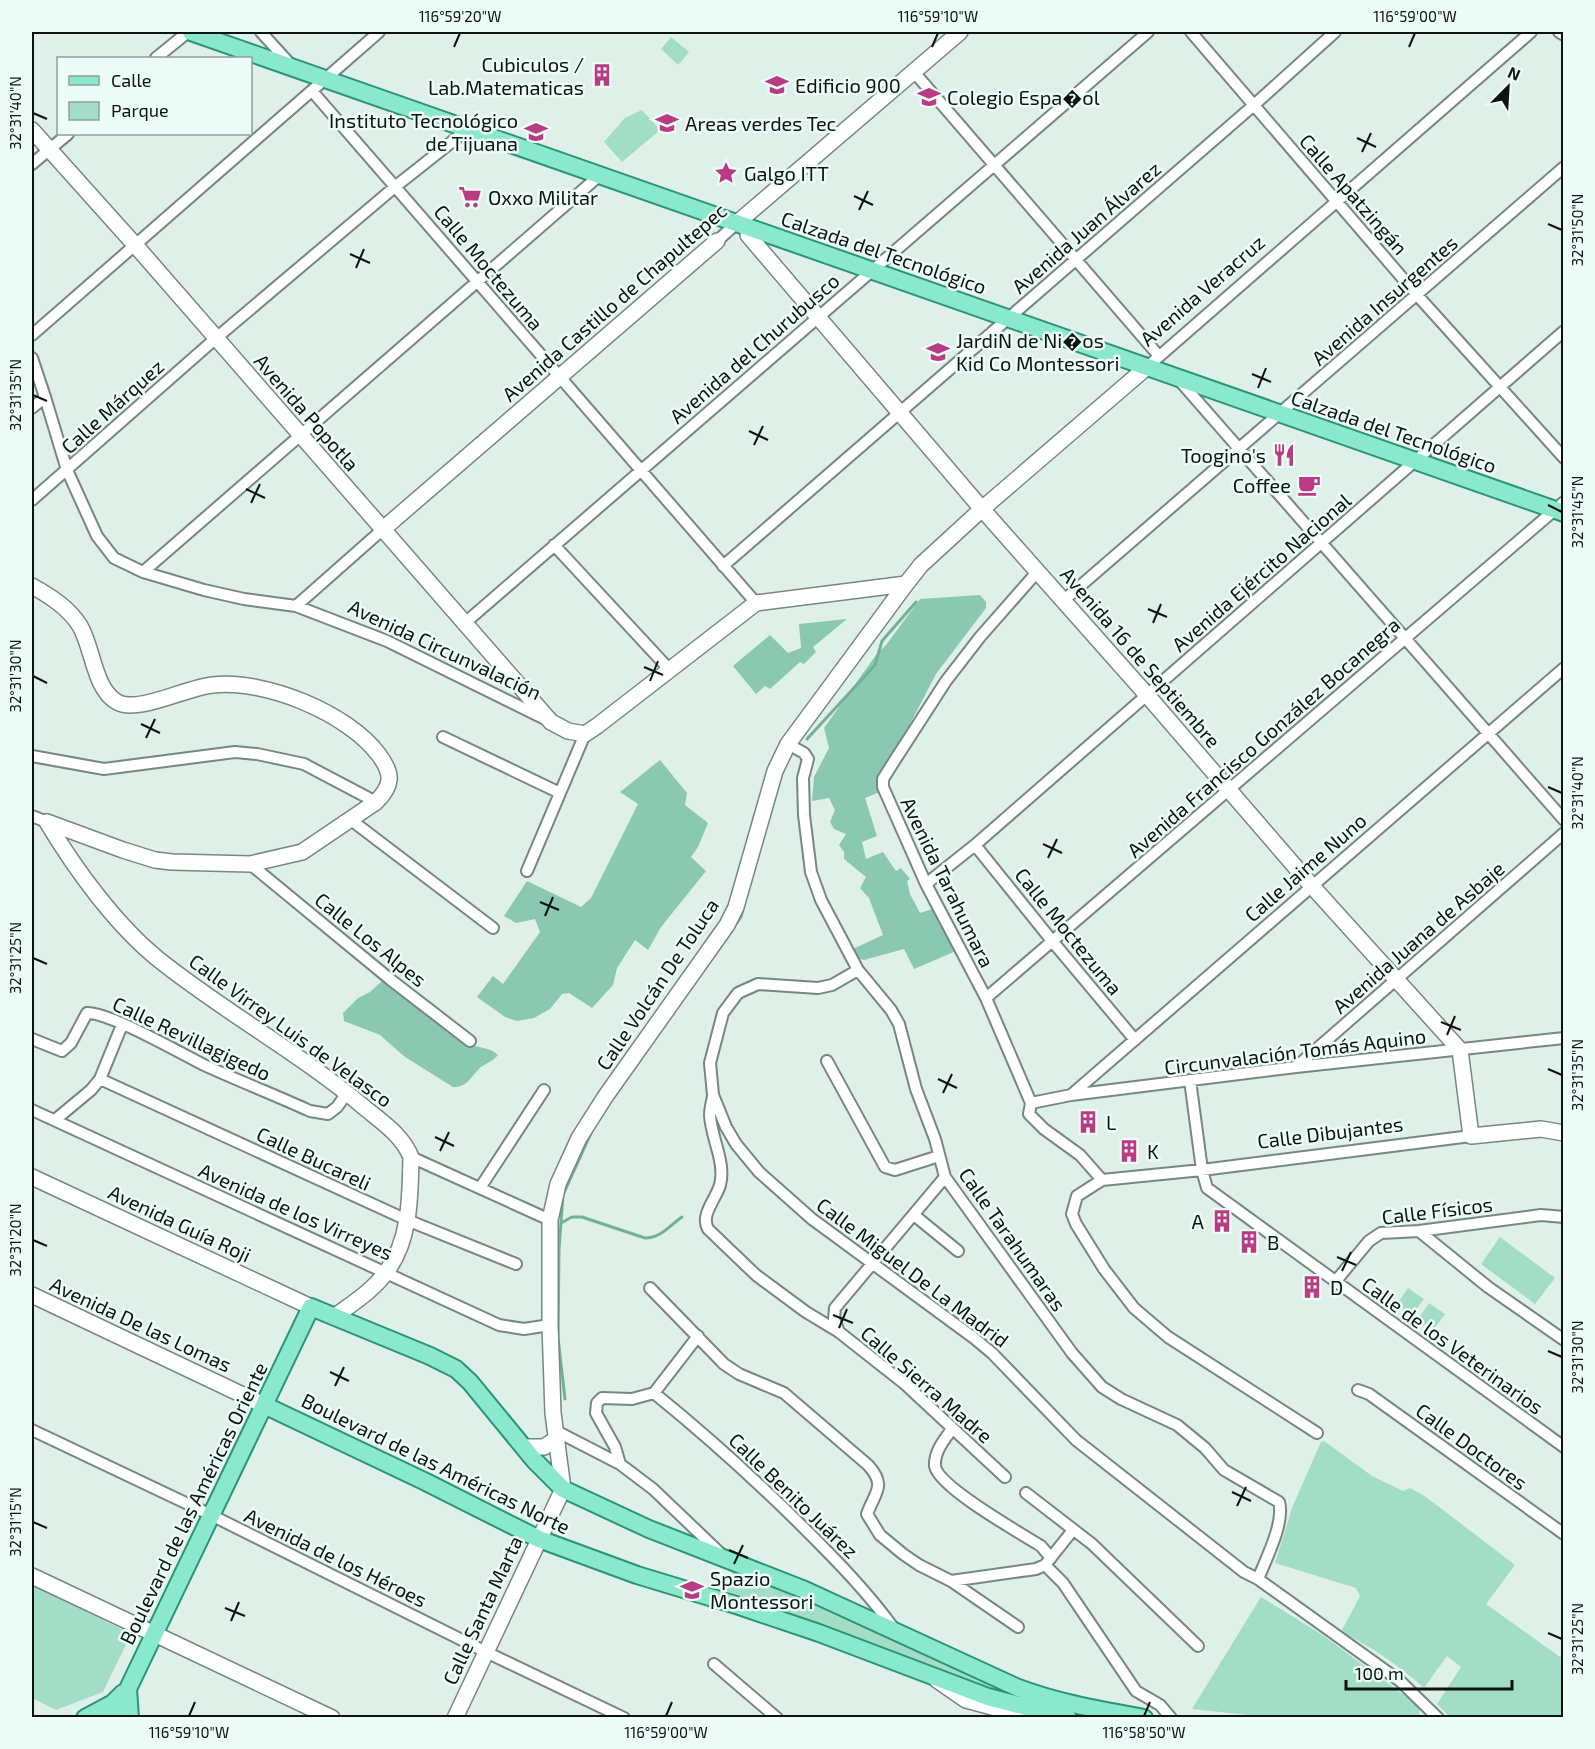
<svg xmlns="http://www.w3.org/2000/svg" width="1595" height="1749" font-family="'Exo 2',sans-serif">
	<rect width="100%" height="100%" fill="#def0e8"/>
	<path fill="#a2ddc6" d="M671,37L689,52L678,65L661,49Z
		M642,110L660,130L622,162L604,142L625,118Z
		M1500,1237L1555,1278L1535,1304L1481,1264Z
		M1408,1288L1424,1299L1412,1315L1397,1304Z
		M1429,1303L1445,1314L1433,1330L1418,1319Z
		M1324,1441L1372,1476L1403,1491L1410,1488L1426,1497L1515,1565L1486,1604L1560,1657L1563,1654V1717H1450L1437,1704L1461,1667L1447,1656L1424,1688C1400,1666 1370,1646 1341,1632L1360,1596L1356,1588L1275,1563L1292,1508L1321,1442Z
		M734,1569L799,1594L1042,1702L997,1691L726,1591Z
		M32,1585L131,1634L103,1692L56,1710L32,1698Z
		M1261,1597L1321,1634L1420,1707L1419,1718H1276L1192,1709Z"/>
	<path fill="#8ac8b1" d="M980,595L986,602V608L936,674L910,724L896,765L883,784L885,790L865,798L877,836L862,842L866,859L883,852L896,871L901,868L910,879L907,881L910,894L920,913L935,908L956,951L914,969L904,949L864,960L857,958L853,949L883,935L869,898L860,888L866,877L844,859V852L839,845L846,834L834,829L830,822L835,810L829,798L812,801L814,777L829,748L824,728L876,655L886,645L920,599Z
		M847,619L813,647L816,652L804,664L800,662L770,689L765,686L756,694L733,666L770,635L788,653L801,648L799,624Z
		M660,760L687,793L685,805L708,823L698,847L691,857L706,871L661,927L648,950L635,940L617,968L613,985L592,1008L569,993L562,994L550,1009L534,1018L517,1021L505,1017L477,997L493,976L503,984L540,932L535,919L516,923L504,916L527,881L581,907L591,898L638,804L620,792Z
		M382,981L421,1005L470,1044C479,1048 492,1048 498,1055C493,1061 487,1063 481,1067C472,1075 467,1088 453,1087L405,1057L380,1035L344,1021L343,1013L358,998L370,992Z"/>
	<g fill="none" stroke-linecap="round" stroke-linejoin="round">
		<path stroke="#73b099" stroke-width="3" d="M807,739L875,665L882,641L916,602
			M734,927L741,917L743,909
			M561,1223L572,1217H582L645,1238C661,1238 669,1226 682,1217
			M565,1399L558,1338L559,1249L563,1195L592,1131"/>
		<g stroke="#778781" stroke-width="14">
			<path id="street" d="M261,32L290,64
				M1191,32L1417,295L1564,458
				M1559,32L1564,35
				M156,58L188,32
				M914,72L1159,356
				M312,91L756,603
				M32,164L68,134
				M717,241L737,223L739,226
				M32,335L379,32
				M32,358L45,397L67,470L97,536L114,558L143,572L204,590L244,599L296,606L387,641L545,719
				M1147,367L1531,32
				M1179,380L1564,820
				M32,408L45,397
				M32,500L215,339L396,186L468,129
				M554,545L669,669
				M723,566L1254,105L1335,32
				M1038,571L980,637L946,681L893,763L883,779V787L926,884L986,998L1031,1103L1029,1114L1044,1129L1080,1155L1102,1180
				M143,572L600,175
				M1064,600L1564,167
				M296,606L382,530
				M466,622L1148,32
				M443,737L560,793
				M788,744L804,753L808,759L803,778L804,815L811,872L821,900L858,970L891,1010L899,1024L916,1089L935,1139L945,1177L1072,1353L1102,1387L1121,1399L1177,1425L1205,1448L1224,1470L1279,1502C1285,1522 1266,1559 1258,1579
				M32,756L104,769L235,752L257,754L304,764L376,802
				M32,816L47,822
				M351,820L493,928
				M975,845L1053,942L1135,1040
				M250,864L391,980L470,1041
				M527,871L585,734
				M926,884L975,845L1564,331
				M858,970L832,985L818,988L758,984L738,993L723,1013L710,1063L713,1095L726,1127L736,1144L759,1172L812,1219L974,1338L992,1353L1076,1440L1244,1572L1258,1579L1400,1681L1438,1718
				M986,998L1564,502
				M32,1039L62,1051L71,1043L87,1013C109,1012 180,1053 204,1065C239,1081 275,1095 310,1111L328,1114L337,1107L347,1093
				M827,1061L885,1167L895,1170L939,1156
				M1296,1067L1564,833
				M100,1079L407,1220L516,1264
				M1190,1080L1202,1170L1207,1188L1564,1447
				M1071,1095L1564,668
				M713,1096C712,1102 710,1109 710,1115C711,1138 726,1162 720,1185C716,1199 700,1215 708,1229L756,1275L806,1312L839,1332L905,1384L1005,1477
				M1031,1103L1071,1095L1296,1067L1564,1038
				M32,1110L499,1325L524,1329L550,1325
				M55,1120L91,1090L100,1079L122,1025
				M411,1157L550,1220
				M480,1188L544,1090
				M914,1215L958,1251
				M1419,1231L1488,1287L1564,1340
				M1335,1282L1369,1241L1381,1233L1419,1231L1541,1215L1564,1217
				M650,1288L724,1364L739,1374L784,1393L868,1465C887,1486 875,1492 867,1514L880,1535L903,1554L919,1565L951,1581L1018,1627
				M839,1332L834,1319L835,1308L945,1177
				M1358,1390L1369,1394L1564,1534
				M654,1393C707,1436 758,1482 807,1531C839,1563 869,1594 895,1630
				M952,1429C944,1440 934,1452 935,1466C938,1487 1022,1534 1041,1546L1051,1558
				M32,1430L211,1515L486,1652L624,1718
				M556,1431L620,1464L653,1489L720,1553
				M1317,1433L1168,1337L1134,1308L1104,1269L1076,1224L1072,1214L1077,1196L1102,1180L1202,1170L1471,1136
				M620,1464L615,1447L596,1413L597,1403L602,1398L632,1399L654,1393L698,1336
				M1026,1493L1092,1544L1198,1646
				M1045,1565L1063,1583L1136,1691L1160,1705L1171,1718
				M951,1581L1036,1569L1045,1565L1073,1530
				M714,1664L777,1718"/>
		</g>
		<g stroke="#778781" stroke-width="18">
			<path id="secondary" d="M32,130L136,246L551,722L568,731L585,734L597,726L756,603L906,584
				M737,223L960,32
				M748,235L982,509L1147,695L1311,885L1460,1050L1471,1136L1541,1129L1564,1133
				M382,530L717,241
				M32,586C50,596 69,608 80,626C93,648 94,689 117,702C138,714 187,687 213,685C265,679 348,713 379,755C393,774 393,785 376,802L302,852L250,864L172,862L155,860L123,850L47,822
				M47,822C75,869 116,925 158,959C224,1012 300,1053 365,1108C383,1123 402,1135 411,1157C410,1194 411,1239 387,1271C374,1290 353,1303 334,1317
				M32,1177L311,1307
				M32,1295L264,1405
				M523,1447H544L556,1439
				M32,1576L332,1718
				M937,1680L966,1700L1033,1718
				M455,1718L563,1489L553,1413L550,1325V1220L558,1184L579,1138L605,1097L727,925L736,907L775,771L788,744L906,584L921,565L982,509L1147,367"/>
		</g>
		<g stroke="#2c9476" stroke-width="20">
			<path id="primary" d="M191,32L1564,513
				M264,1405L426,1482L539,1539L637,1575L736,1605L819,1633L988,1697L1068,1718
				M128,1689L130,1718
				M85,1718L113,1703L123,1693
				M114,1718L311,1307L430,1356L456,1369L470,1382L534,1460L563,1489L649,1529L805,1590L1016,1687C1058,1703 1100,1710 1144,1718"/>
		</g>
		<use href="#street" stroke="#fff" stroke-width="10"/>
		<use href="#secondary" stroke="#fff" stroke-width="15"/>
		<use href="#primary" stroke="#8ae8cd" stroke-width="16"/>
	</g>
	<path fill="none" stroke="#0d1311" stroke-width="2" d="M454,47L460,33M932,47L938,33M1409,47L1415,33M33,113L47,119M1357,138L1376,147M1362,152L1371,133M854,196L873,205M859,210L868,191M1548,224L1562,230M350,254L370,263M356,268L364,249M1252,374L1271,382M1258,388L1266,368M33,395L47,401M749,431L768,440M754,445L763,426M246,489L265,498M251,503L260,484M1548,505L1562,512M1148,609L1167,617M1153,623L1161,604M644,667L663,675M33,676L47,683M650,681L658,661M141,724L160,733M146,738L155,719M1548,787L1562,793M1043,844L1062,853M1048,858L1057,839M540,902L559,910M545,916L553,897M33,958L47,964M1441,1022L1461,1030M1447,1035L1455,1016M1548,1069L1562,1075M938,1079L957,1088M943,1093L952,1074M435,1137L454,1146M440,1151L449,1132M33,1240L47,1246M1337,1257L1356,1265M1342,1271L1351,1252M833,1315L853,1323M839,1328L847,1309M1548,1351L1562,1357M330,1372L349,1381M335,1386L344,1367M1232,1492L1251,1501M1237,1506L1246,1487M33,1522L47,1528M729,1550L748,1558M734,1564L743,1545M225,1608L245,1616M231,1621L239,1602M1548,1633L1562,1639M189,1716L195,1702M666,1716L672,1702M1144,1716L1150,1702"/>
	<defs>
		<g id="building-bare" transform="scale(1.8)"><path d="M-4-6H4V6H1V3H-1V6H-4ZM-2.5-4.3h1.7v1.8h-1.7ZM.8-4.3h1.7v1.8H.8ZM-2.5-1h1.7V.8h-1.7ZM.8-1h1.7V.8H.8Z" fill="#bb3a84" stroke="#ebfdf6" stroke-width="2.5" paint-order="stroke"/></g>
		<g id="university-bare" transform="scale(1.8)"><path d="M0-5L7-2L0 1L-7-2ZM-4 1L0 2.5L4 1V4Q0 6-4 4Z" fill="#bb3a84" stroke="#ebfdf6" stroke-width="2.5" paint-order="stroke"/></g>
		<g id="school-bare" transform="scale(1.8)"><path d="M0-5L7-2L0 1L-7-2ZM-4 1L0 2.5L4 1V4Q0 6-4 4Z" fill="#bb3a84" stroke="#ebfdf6" stroke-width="2.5" paint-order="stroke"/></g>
		<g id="sight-bare" transform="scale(1.8)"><path d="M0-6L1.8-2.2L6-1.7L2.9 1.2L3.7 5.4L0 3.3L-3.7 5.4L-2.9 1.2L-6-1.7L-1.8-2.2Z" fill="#bb3a84" stroke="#ebfdf6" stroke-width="2.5" paint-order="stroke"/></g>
		<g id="supermarket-bare" transform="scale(1.8)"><path d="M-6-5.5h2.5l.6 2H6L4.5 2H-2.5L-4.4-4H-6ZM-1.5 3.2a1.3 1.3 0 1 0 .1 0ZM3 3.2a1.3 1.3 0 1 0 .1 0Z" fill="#bb3a84" stroke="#ebfdf6" stroke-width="2.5" paint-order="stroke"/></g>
		<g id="restaurant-bare" transform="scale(1.8)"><path d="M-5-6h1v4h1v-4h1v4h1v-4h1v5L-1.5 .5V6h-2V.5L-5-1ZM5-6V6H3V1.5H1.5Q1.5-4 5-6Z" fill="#bb3a84" stroke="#ebfdf6" stroke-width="2.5" paint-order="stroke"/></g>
		<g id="cafe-bare" transform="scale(1.8)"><path d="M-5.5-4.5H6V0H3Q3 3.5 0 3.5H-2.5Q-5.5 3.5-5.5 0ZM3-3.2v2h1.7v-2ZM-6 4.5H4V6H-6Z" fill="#bb3a84" stroke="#ebfdf6" stroke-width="2.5" paint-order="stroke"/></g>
	</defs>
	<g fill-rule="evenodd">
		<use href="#building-bare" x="602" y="75"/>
		<use href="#university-bare" x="777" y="85"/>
		<use href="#school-bare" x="929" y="97"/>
		<use href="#university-bare" x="667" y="123"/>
		<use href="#university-bare" x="536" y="132"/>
		<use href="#sight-bare" x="726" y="173"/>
		<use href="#supermarket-bare" x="470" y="197"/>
		<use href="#school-bare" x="938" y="352"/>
		<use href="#restaurant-bare" x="1284" y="455"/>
		<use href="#cafe-bare" x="1309" y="485"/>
		<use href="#building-bare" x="1088" y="1122"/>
		<use href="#building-bare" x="1129" y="1151"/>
		<use href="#building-bare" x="1222" y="1221"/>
		<use href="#building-bare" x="1249" y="1242"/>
		<use href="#building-bare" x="1312" y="1287"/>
		<use href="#school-bare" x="692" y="1590"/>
	</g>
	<g text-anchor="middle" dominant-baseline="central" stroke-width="5" stroke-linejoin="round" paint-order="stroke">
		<g font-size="20" fill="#0d1311" stroke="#ebfdf6" text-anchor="start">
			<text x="584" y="64" text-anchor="end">Cubiculos /<tspan x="584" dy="23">Lab.Matematicas</tspan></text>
			<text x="795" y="85">Edificio 900</text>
			<text x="947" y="97">Colegio Espa�ol</text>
			<text x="518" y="120" text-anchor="end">Instituto Tecnológico<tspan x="518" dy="23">de Tijuana</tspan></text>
			<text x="685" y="123">Areas verdes Tec</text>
			<text x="744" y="173">Galgo ITT</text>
			<text x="488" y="197">Oxxo Militar</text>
			<text x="956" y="340">JardiN de Ni�os<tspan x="956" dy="23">Kid Co Montessori</tspan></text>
			<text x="1266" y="455" text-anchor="end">Toogino's</text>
			<text x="1291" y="485" text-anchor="end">Coffee</text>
			<text x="1106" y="1122">L</text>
			<text x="1147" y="1151">K</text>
			<text x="1204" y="1221" text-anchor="end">A</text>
			<text x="1267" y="1242">B</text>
			<text x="1330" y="1287">D</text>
			<text x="710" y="1578">Spazio<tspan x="710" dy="23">Montessori</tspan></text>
		</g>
		<g font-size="20" fill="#0d1311" stroke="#ebfdf6">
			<text transform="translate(1354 194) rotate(49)">Calle Apatzingán</text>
			<text transform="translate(1086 227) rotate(-41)">Avenida Juan Álvarez</text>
			<text transform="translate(884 252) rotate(19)">Calzada del Tecnológico</text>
			<text transform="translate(489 267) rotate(50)">Calle Moctezuma</text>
			<text transform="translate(1202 290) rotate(-41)">Avenida Veracruz</text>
			<text transform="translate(1384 300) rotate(-41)">Avenida Insurgentes</text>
			<text transform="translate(614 302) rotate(-41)">Avenida Castillo de Chapultepec</text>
			<text transform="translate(754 348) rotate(-41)">Avenida del Churubusco</text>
			<text transform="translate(112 406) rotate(-42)">Calle Márquez</text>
			<text transform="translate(307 412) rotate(49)">Avenida Popotla</text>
			<text transform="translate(1394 431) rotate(19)">Calzada del Tecnológico</text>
			<text transform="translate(1261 572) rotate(-41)">Avenida Ejército Nacional</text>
			<text transform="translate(445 649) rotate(25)">Avenida Circunvalación</text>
			<text transform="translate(1141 657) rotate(49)">Avenida 16 de Septiembre</text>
			<text transform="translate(1263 737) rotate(-41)">Avenida Francisco González Bocanegra</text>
			<text transform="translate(1305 867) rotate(-41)">Calle Jaime Nuno</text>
			<text transform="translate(948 882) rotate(64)">Avenida Tarahumara</text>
			<text transform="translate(1069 931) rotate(51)">Calle Moctezuma</text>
			<text transform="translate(1418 937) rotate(-41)">Avenida Juana de Asbaje</text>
			<text transform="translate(371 939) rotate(39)">Calle Los Alpes</text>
			<text transform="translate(657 984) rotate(-56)">Calle Volcán De Toluca</text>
			<text transform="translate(291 1030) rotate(36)">Calle Virrey Luis de Velasco</text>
			<text transform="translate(192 1038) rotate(25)">Calle Revillagigedo</text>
			<text transform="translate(1295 1051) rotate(-7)">Circunvalación Tomás Aquino</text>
			<text transform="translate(1330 1132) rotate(-7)">Calle Dibujantes</text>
			<text transform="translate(314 1158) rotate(25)">Calle Bucareli</text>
			<text transform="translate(1437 1210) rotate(-7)">Calle Físicos</text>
			<text transform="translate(296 1211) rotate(24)">Avenida de los Virreyes</text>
			<text transform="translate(180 1223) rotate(25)">Avenida Guía Roji</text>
			<text transform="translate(1013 1239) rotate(55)">Calle Tarahumaras</text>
			<text transform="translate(913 1272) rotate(37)">Calle Miguel De La Madrid</text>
			<text transform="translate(141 1324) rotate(25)">Avenida De las Lomas</text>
			<text transform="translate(1453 1345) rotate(36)">Calle de los Veterinarios</text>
			<text transform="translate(927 1384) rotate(41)">Calle Sierra Madre</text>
			<text transform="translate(1472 1446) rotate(36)">Calle Doctores</text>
			<text transform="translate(436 1463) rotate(26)">Boulevard de las Américas Norte</text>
			<text transform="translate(794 1495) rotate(44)">Calle Benito Juárez</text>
			<text transform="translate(193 1503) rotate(-64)">Boulevard de las Américas Oriente</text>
			<text transform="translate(336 1557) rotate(26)">Avenida de los Héroes</text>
			<text transform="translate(482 1610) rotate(-65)">Calle Santa Marta</text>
		</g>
	</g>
	<rect width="1595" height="1749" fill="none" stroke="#ebfdf6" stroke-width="66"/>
	<rect x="57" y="57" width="195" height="78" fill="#ebfdf6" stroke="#929f9a" stroke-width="1.5"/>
	<rect x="69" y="76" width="30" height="9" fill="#8ae8cd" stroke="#929f9a" stroke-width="1.5"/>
	<text x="111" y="87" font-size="18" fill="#0d1311">Calle</text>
	<rect x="69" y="102" width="30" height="18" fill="#a2ddc6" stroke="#929f9a" stroke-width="1.5"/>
	<text x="111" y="117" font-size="18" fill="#0d1311">Parque</text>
	<g transform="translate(1508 87) rotate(24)" stroke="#ebfdf6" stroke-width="4.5" paint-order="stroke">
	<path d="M0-4.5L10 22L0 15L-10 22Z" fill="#0d1311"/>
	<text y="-9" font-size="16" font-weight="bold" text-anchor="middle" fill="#0d1311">N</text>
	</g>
	<path d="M1346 1680v9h166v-9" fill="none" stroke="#0d1311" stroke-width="3"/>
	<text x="1355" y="1680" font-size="18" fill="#0d1311" stroke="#ebfdf6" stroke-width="4.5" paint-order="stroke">100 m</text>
	<rect x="33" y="33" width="1529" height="1683" fill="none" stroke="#0d1311" stroke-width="2"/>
	<g font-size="15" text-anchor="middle" fill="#0d1311">
		<text x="460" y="22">116°59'20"W</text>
		<text x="938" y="22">116°59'10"W</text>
		<text x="1415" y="22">116°59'00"W</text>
		<text transform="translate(16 113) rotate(-90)" y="5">32°31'40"N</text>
		<text transform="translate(1578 230) rotate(-90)" y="5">32°31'50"N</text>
		<text transform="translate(16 395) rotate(-90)" y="5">32°31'35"N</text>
		<text transform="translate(1578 512) rotate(-90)" y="5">32°31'45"N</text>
		<text transform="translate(16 676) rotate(-90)" y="5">32°31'30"N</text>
		<text transform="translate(1578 793) rotate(-90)" y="5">32°31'40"N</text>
		<text transform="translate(16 958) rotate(-90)" y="5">32°31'25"N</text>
		<text transform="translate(1578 1075) rotate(-90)" y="5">32°31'35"N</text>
		<text transform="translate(16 1240) rotate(-90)" y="5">32°31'20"N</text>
		<text transform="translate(1578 1357) rotate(-90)" y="5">32°31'30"N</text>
		<text transform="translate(16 1522) rotate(-90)" y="5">32°31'15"N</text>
		<text transform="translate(1578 1639) rotate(-90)" y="5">32°31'25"N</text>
		<text x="189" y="1738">116°59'10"W</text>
		<text x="666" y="1738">116°59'00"W</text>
		<text x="1144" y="1738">116°58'50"W</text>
	</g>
</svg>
